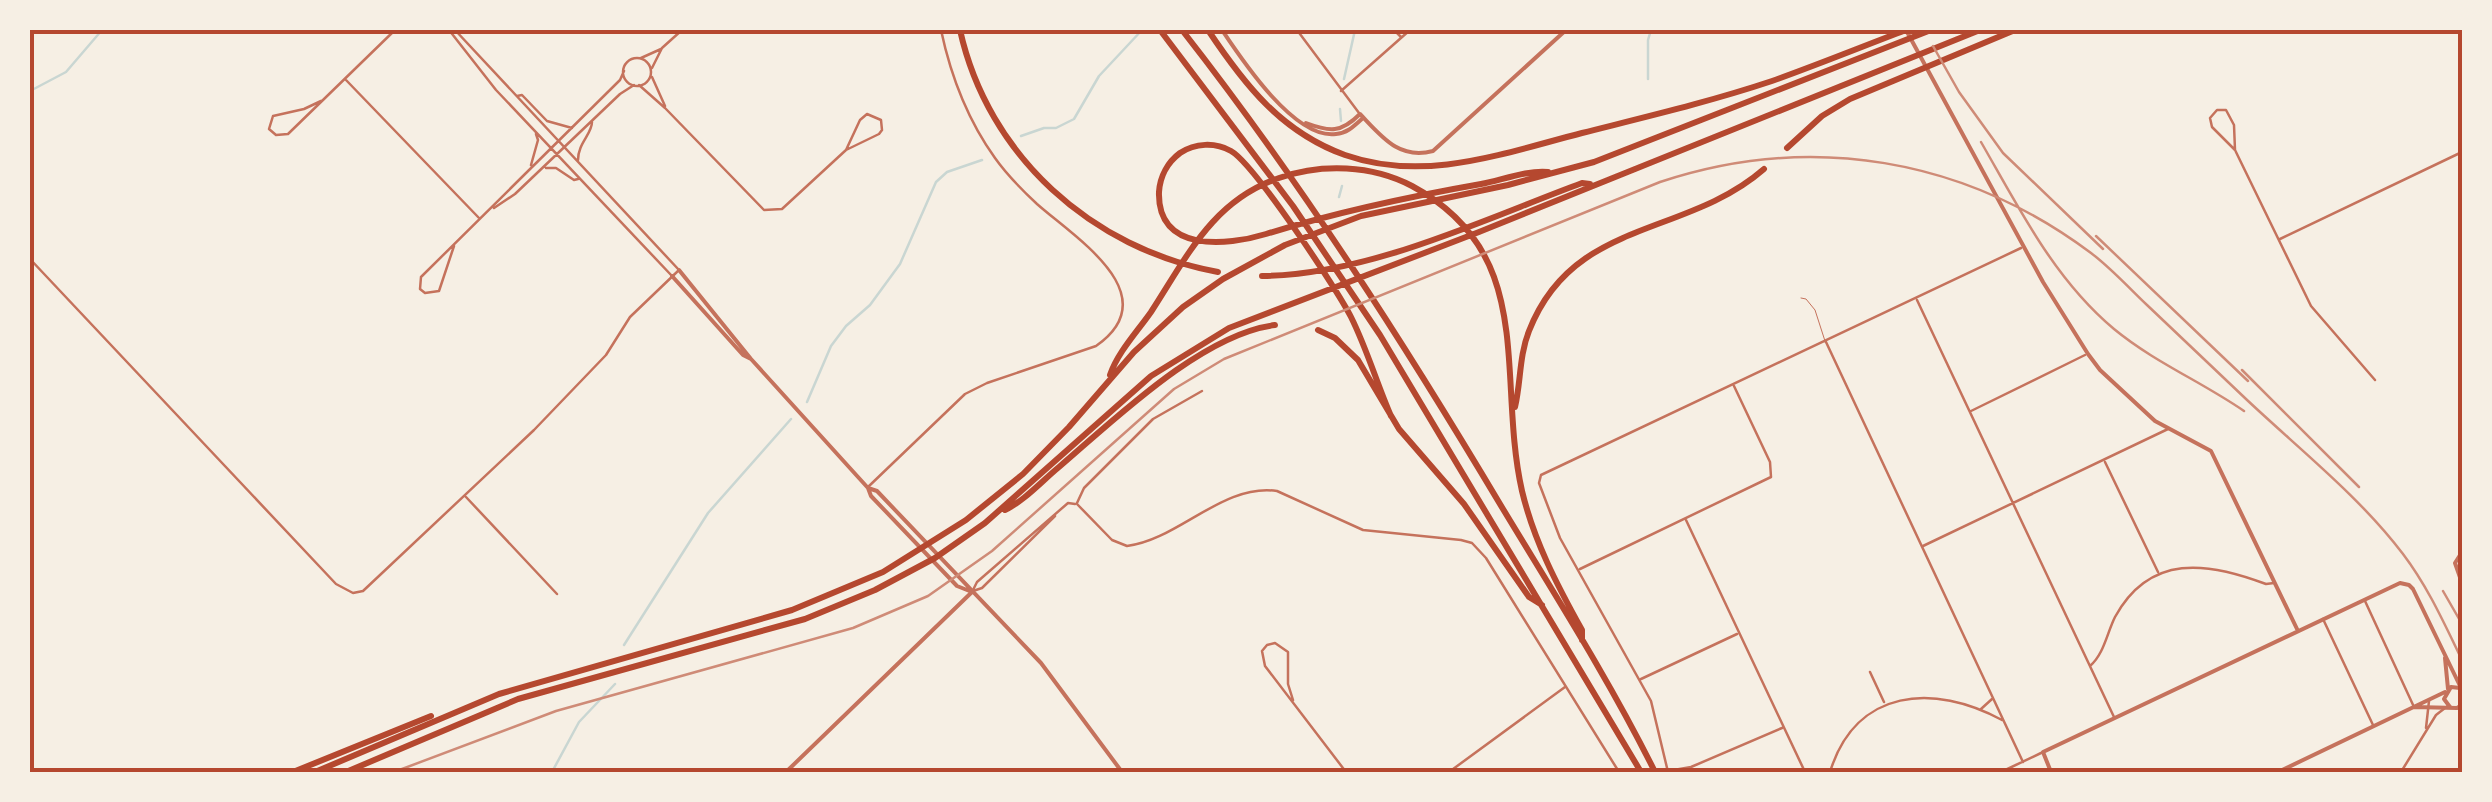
<svg xmlns="http://www.w3.org/2000/svg" width="2492" height="802" font-family="'Work Sans',sans-serif">
	<rect width="100%" height="100%" fill="#f6efe4"/>
	<g fill="none" stroke-linecap="round" stroke-linejoin="round">
		<path stroke="#c9d6d2" stroke-width="2.5" d="M1344,79L1355,30
			M1648,79V40L1651,30
			M30,91L66,72L102,30
			M1340,109L1341,121
			M1021,136L1044,128H1056L1074,119L1099,76L1142,30
			M1339,197L1342,186
			M807,402L831,346L846,326L870,305L900,264L936,182L947,172L982,160
			M624,645L708,513L791,419
			M552,772L579,722L615,684"/>
		<path stroke="#c5725c" stroke-width="1" d="M1801,298L1806,299L1815,310L1825,341"/>
		<path stroke="#c5725c" stroke-width="2.5" d="M449,30L496,90L672,276
			M1297,30L1359,113
			M1394,30L1401,37
			M641,58L661,49
			M623 72a14 14 0 1 1 28 0a14 14 0 1 1-28 0Z
			M652,68L662,48L682,30
			M652,77L665,106
			M346,80L479,218
			M639,85L665,108L764,210L782,209L846,150L879,134L882,130L881,120L867,114L860,120L846,150
			M1341,91L1410,30
			M517,96L522,95L547,121L572,128
			M321,101L304,109L273,116L269,129L276,135L288,134L395,30
			M2235,150L2234,125L2226,110H2217L2210,118L2212,127L2235,150L2311,306L2375,380
			M578,160C578,143 592,134 592,122
			M531,165L538,140L536,134
			M546,168H556L574,180L578,179
			M494,208L515,194L620,94L634,85
			M2280,239L2462,152
			M454,246L439,291L425,293L420,289L421,277L620,80L624,71
			M30,259L336,584L353,593L363,591L534,430L606,355L630,317L679,270L455,30
			M1917,300L2114,717
			M1826,342L2023,762
			M1971,411L2085,355
			M2105,462L2158,572
			M868,487L965,394L987,383L1096,346C1169,295 1074,237 1037,204C1022,190 1007,175 995,158C967,119 951,77 941,30
			M466,497L557,594
			M1077,503L1084,488L1153,419L1202,391
			M1077,504L1112,540L1127,546C1178,540 1223,483 1277,491L1363,530L1461,540L1472,543L1486,558L1619,772
			M1686,520L1805,772
			M1923,546L2168,429
			M1580,569L1771,477L1770,462L1734,386
			M973,590L977,582L1068,503L1075,504
			M973,591L982,588L1055,516
			M2365,601L2414,707
			M2323,619L2373,725
			M2090,666C2104,654 2107,633 2115,617C2150,553 2208,562 2266,584L2274,583
			M1870,672L1884,702
			M1641,679L1737,634
			M1293,700L1288,684V652L1275,643L1267,645L1262,651L1265,666L1346,772
			M1981,709L1992,699
			M2426,728L2429,701
			M30,770L39,772
			M1668,771L1691,767L1782,728
			M1449,772L1565,687
			M1668,772L1651,701L1560,538L1539,483L1541,475L2021,248
			M1830,772C1856,688 1934,683 2002,720
			M2001,772L2041,753
			M2401,772L2436,715L2445,708"/>
		<path stroke="#c5725c" stroke-width="4" d="M1222,30C1242,60 1295,140 1336,134C1348,133 1355,125 1363,118
			M1906,30L2043,282L2088,354L2100,370L2155,421L2211,451L2298,631
			M1306,123C1330,132 1341,133 1360,114C1382,137 1399,160 1433,151L1566,30
			M679,270L751,359L868,488L871,496L957,586L972,592
			M672,276L743,355L751,359
			M868,488L877,491L1041,663L1122,772
			M2462,552L2455,563L2462,583
			M2462,561V575
			M2445,658L2448,689
			M2414,707L2457,708L2462,705
			M2450,707L2444,699L2451,687L2460,688
			M786,772L972,592
			M2051,772L2043,752L2400,583L2409,585L2413,589L2462,690
			M2278,772L2445,692"/>
		<path stroke="#b5482f" stroke-width="6" d="M960,30C988,156 1092,249 1218,272
			M1160,30L1293,206L1380,335L1641,772
			M1182,30C1301,182 1404,343 1503,509C1555,595 1610,681 1655,772
			M1208,30C1244,84 1281,132 1345,155C1425,183 1504,153 1582,133C1645,117 1709,102 1772,81C1817,65 1861,47 1906,30
			M1787,148L1822,116L1850,99L2015,30
			M1262,276C1369,275 1482,220 1582,183L1590,184
			M1318,330L1335,338L1358,360L1399,429L1464,504L1529,597L1542,605
			M1110,375C1118,352 1137,332 1151,312C1187,257 1212,201 1279,178C1322,163 1372,165 1412,186C1539,254 1496,376 1522,491C1534,541 1557,585 1582,630V640
			M1515,407C1521,382 1519,356 1529,331C1573,218 1685,238 1764,169
			M1391,416C1377,384 1367,349 1351,317C1337,289 1254,164 1231,151C1215,142 1195,143 1180,153C1168,162 1160,176 1159,192C1157,253 1227,246 1266,234C1337,212 1407,197 1481,184C1502,180 1527,170 1548,172
			M1005,510C1024,501 1042,481 1059,467C1114,420 1202,334 1275,325
			M293,772L431,716
			M315,772L499,694L792,610L883,572L966,520L1023,474L1069,427L1134,352L1183,307L1223,279L1285,245L1361,216L1508,185L1594,162L1931,30
			M346,772L518,699L805,619L875,590L935,558L985,523L1151,376L1229,328L1479,232L1980,30"/>
		<path stroke="#cf8b77" stroke-width="2.5" d="M1933,46L1959,92L2003,153L2103,249
			M1981,142C2019,208 2054,279 2114,329C2154,362 2202,382 2244,411
			M2096,236L2248,381
			M2242,370L2359,487
			M2443,591L2462,624
			M394,772L556,711L853,628L928,596L992,551L1174,389L1224,359L1660,182C1811,132 1964,158 2091,253C2111,268 2129,288 2147,305C2180,336 2213,368 2246,399C2299,449 2359,496 2403,554C2428,587 2444,623 2462,660"/>
	</g>
	<rect width="2492" height="802" fill="none" stroke="#f6efe4" stroke-width="65"/>
	<rect x="32" y="32" width="2428" height="738" fill="none" stroke="#b5482f" stroke-width="4"/>
</svg>
